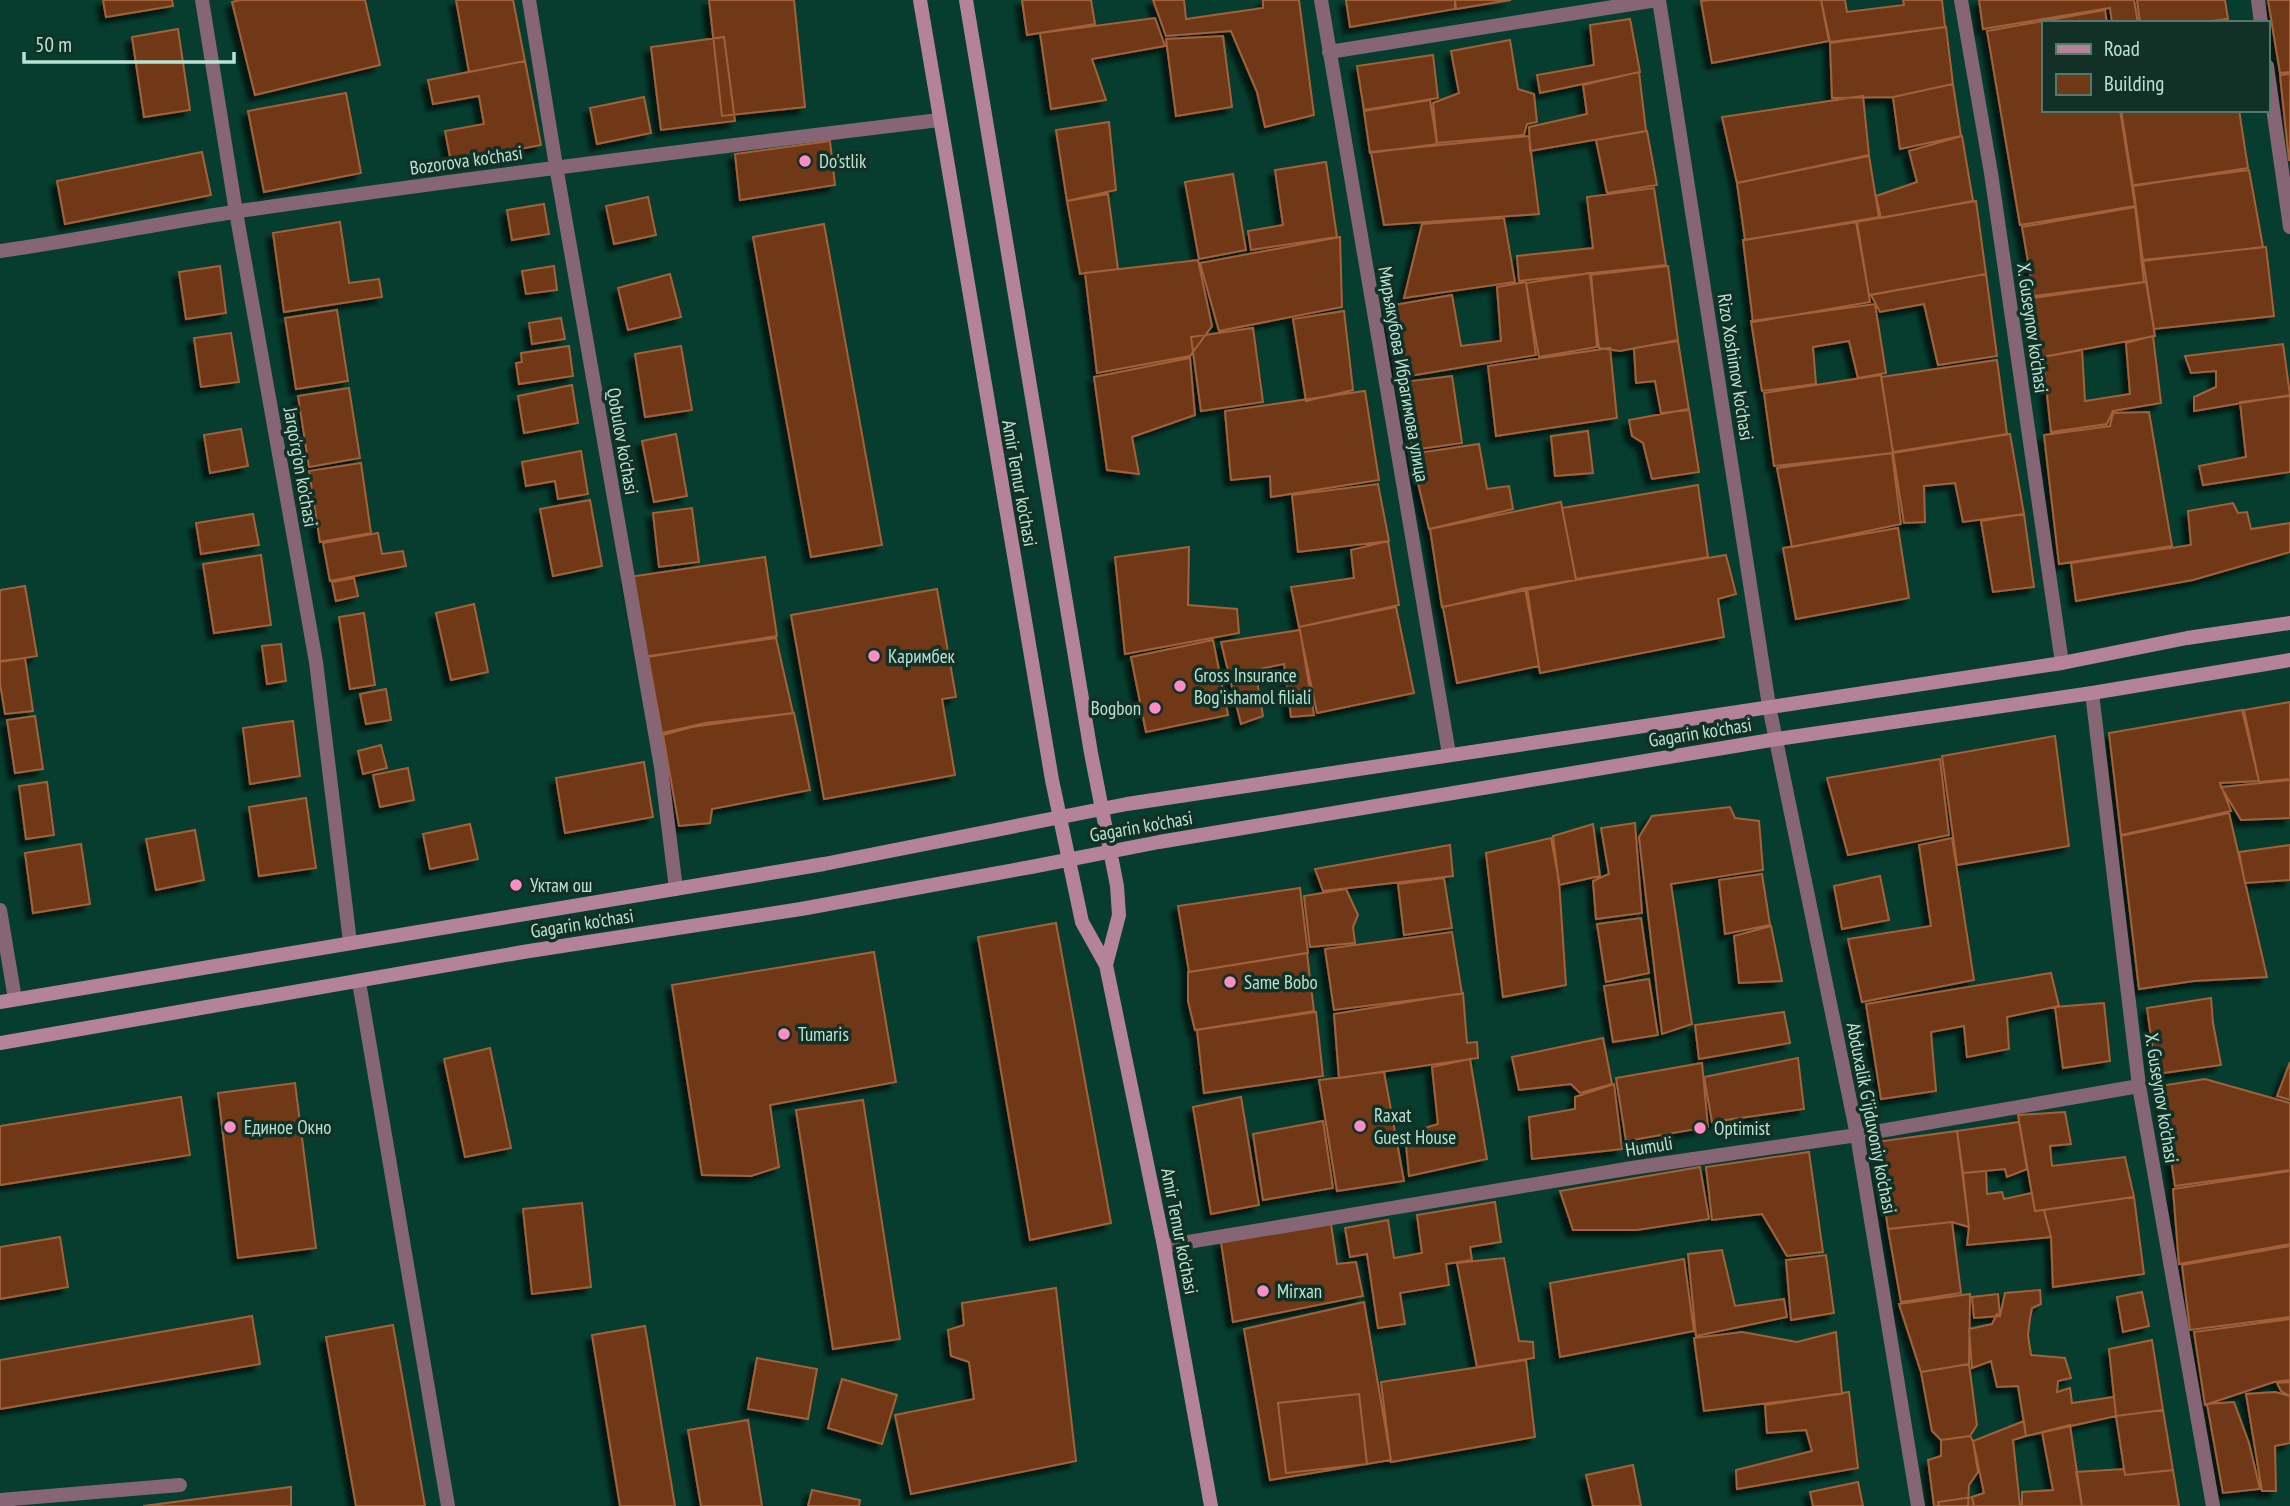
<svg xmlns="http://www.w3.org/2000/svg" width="2290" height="1506" font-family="'PT Sans Narrow',sans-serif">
	<defs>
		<filter id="shadow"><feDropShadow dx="-6" dy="6" stdDeviation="2" flood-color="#0009"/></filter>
	</defs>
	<rect width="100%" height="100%" fill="#063d2e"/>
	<path fill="#6f3916" stroke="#a2613b" stroke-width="2" filter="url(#shadow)" d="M103,0H172L173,6L106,17Z
		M240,0H365L380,65L255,95L232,2Z
		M456,0H513L525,61L469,72Z
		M709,0H794L805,107L722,116Z
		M1022,0H1091L1095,24L1027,35Z
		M1153,0H1184L1186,19L1263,8V0H1299L1314,115L1265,127L1257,92L1231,31L1166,36Z
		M1346,0H1455V9L1350,27Z
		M1455,0H1511L1456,9Z
		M1710,0H1821L1829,41L1712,63L1701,1Z
		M1821,0H1845L1847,12L1904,5L1903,0H1942L1945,27L1830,42Z
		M1979,0H2134L2138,23H2112L2110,8L1983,29Z
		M2137,0H2225L2228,19L2194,23H2140Z
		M2268,0H2290V72L2280,73Z
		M2105,10L2107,23H2043V110H2120L2135,206L2020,225L1987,31Z
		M1155,18L1165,46L1092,59L1106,100L1051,109L1040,33Z
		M1630,19L1640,72L1540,93L1537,75L1594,65L1590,25Z
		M2227,19V23H2201Z
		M1946,27L1953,84L1893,97L1832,98L1830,43Z
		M178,29L190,110L144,117L132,37Z
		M1223,36L1232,107L1176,116L1166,39Z
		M724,37L735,121L661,130L651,47Z
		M1510,40L1518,89L1534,94L1537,122L1527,124L1524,135L1437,143L1433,103L1459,93L1451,51Z
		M1433,55L1438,98L1364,110L1357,66Z
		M525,61L541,145L451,162L445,131L484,124L479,96L433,104L428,80Z
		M1639,72L1646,131L1530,151L1529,127L1587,114L1583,85Z
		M2290,74V160H2289L2280,75Z
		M1953,84L1961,136L1900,149L1893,97Z
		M346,93L361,173L264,192L248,111Z
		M1863,96L1869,155L1737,183L1722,117Z
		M644,97L651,133L597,144L590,108Z
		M1430,100L1437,144L1370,153L1364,111Z
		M2121,110H2239L2248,168L2133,186Z
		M1109,122L1116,190L1067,201L1056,130Z
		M1647,131L1657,185L1607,193L1596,140Z
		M1529,136L1539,214L1384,225L1371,152Z
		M1962,136L1973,201L1881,218L1876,196L1917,182L1909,151Z
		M830,141L835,185L740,200L735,154Z
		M202,152L211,195L65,224L57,181Z
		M1869,156L1879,217L1745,240L1737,183Z
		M1326,162L1337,237L1251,250L1248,231L1283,225L1275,170Z
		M2249,170L2263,247L2143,261L2133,185Z
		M1233,174L1246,250L1199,259L1185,182Z
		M1654,188L1666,265L1519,281L1517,256L1593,248L1587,197Z
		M1108,194L1118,269L1080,274L1067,201Z
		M648,197L656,235L614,244L606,206Z
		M1976,201L1986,274L1869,295L1856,222Z
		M544,204L549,234L512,240L507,210Z
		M2135,207L2144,282L2034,296L2022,227Z
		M1504,218L1515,282L1404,298L1422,224Z
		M340,222L349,283L379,279L382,297L284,312L273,233Z
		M1857,222L1870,302L1753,322L1743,240Z
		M824,224L882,545L811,557L753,237Z
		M1340,237L1342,307L1219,331L1200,263Z
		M2266,247L2274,316L2154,329L2143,260Z
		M1198,260L1212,326L1190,356L1097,373L1085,273Z
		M220,266L226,313L186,319L179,272Z
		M554,266L557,290L526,294L522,271Z
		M1668,266L1678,340L1620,351L1599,348L1590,275Z
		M1591,273L1597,347L1539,357L1526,283Z
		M670,274L681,317L628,330L618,288Z
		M1986,274L1997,356L1938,365L1924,304L1880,312L1871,295Z
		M1526,282L1536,355L1397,378L1388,306L1452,295L1461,346L1501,341L1497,287Z
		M2146,282L2155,336L2042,357L2033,298Z
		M1875,304L1886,373L1858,378L1849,341L1813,347L1816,384L1762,391L1751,321Z
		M337,310L348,381L296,389L285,318Z
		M1344,311L1353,390L1306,401L1293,319Z
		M561,318L565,339L532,344L529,323Z
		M1253,328L1263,402L1201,411L1191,337Z
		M231,333L239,382L201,387L194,338Z
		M2153,336L2161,403L2113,411L2107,424L2051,432L2043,357L2082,350L2085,401L2130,394L2126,343Z
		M1678,341L1689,410L1661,413L1655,381L1636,383L1634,348Z
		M2283,344L2290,395L2194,411V397L2216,387V371L2191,373L2185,356Z
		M569,346L573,376L519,384L516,363L522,362L521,353Z
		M681,346L692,410L645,417L635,354Z
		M1610,348L1617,418L1496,436L1488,366Z
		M1190,358L1195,415L1132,437L1139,474L1107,470L1094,377Z
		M1997,360L2007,434L1893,452L1881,377Z
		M1881,375L1893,453L1774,466L1764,393Z
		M1452,376L1462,443L1412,450L1403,382Z
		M572,385L578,423L524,433L518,396Z
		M349,388L360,458L309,467L298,396Z
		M1365,391L1379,480L1271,497L1270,476L1231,480L1225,411Z
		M2290,396V472L2203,485L2199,466L2246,457L2240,402Z
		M1689,409L1699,472L1652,479L1643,443L1632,436L1629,420Z
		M2149,412L2172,546L2059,564L2044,435L2110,426L2113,413Z
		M241,429L248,466L210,473L204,435Z
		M1588,431L1593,473L1555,476L1551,436Z
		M676,434L687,496L654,502L642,441Z
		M2010,434L2024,514L1963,522L1955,483L1924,486L1925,522L1904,523L1893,453Z
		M1479,444L1487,489L1509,486L1513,509L1429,529L1411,454Z
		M581,451L588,494L558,499L555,481L526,486L522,462Z
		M1892,453L1901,524L1792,547L1777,468Z
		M361,463L371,533L320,542L309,471Z
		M1378,484L1389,541L1298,552L1292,495Z
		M1698,485L1708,557L1576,579L1562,508Z
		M590,500L602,566L553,576L540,509Z
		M1561,502L1576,580L1442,607L1430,529Z
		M2233,503L2238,513L2247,512L2251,529L2290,523V552L2193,580L2076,601L2071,563L2191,545L2188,511Z
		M692,508L699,562L659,567L653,513Z
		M253,514L259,545L201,554L196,523Z
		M2024,514L2034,587L1993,592L1981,521Z
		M1898,528L1909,598L1796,619L1783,548Z
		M378,533L382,554L403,551L406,566L330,581L323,543Z
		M1388,541L1399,605L1299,627L1291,587L1354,578L1351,550Z
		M1189,547L1188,605L1237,609L1239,633L1125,654L1115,557Z
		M261,555L271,625L214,633L203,564Z
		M1726,555L1736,594L1718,599L1724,637L1540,673L1527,588Z
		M765,557L777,636L647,657L629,577Z
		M354,578L358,596L336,601L332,582Z
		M25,586L37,656L0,662V590Z
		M1525,588L1539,666L1457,683L1443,607Z
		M937,589L956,697L942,699L955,775L824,799L791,615Z
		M474,604L488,672L451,680L436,613Z
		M1396,607L1414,693L1317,713L1299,627Z
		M364,613L375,685L350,689L339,617Z
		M1300,630L1314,715L1291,717L1284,664L1255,670L1263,716L1241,724L1221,642Z
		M776,638L793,713L705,723L662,733L648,656Z
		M1213,640L1228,715L1146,732L1131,657Z
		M281,644L286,681L267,684L262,646Z
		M25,658L33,711L5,714L0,683V661Z
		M386,689L391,720L366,724L360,694Z
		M2290,702V779L2259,782L2244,710Z
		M2242,710L2259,781L2220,783L2231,811L2121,835L2109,733Z
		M794,713L810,790L712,809L710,823L679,826L663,735L692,727Z
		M35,716L43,769L15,773L7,720Z
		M293,721L300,776L250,784L243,728Z
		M2055,736L2069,846L1957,865L1942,756Z
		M381,745L387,768L363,774L358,751Z
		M1940,759L1949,835L1848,855L1827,778Z
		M644,762L653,817L565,833L556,778Z
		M408,768L414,800L380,807L373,775Z
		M2290,780V818L2241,820L2221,787Z
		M47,782L54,835L26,839L19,786Z
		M306,798L316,868L259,876L249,807Z
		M1730,807L1735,818L1759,821L1763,870L1671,884L1692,1024L1662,1034L1639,837L1652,816Z
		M2229,813L2267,977L2194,981L2139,989L2121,836Z
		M1635,823L1642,913L1596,919L1593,881L1609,874L1601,828Z
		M470,824L478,859L430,869L423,834Z
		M1593,824L1600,876L1559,885L1553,836Z
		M195,830L204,880L156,890L146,839Z
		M1551,838L1559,881L1566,985L1503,997L1486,853Z
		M1952,838L1974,980L1862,1002L1848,939L1931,926L1919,845Z
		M81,844L90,904L33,913L25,853Z
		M1450,845L1453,876L1323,891L1315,869Z
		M2290,845V880L2245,883L2239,852Z
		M1762,874L1770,925L1725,934L1719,880Z
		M1880,876L1889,920L1842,929L1834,886Z
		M1444,878L1452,928L1404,935L1398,884Z
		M1300,888L1308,953L1189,972L1178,906Z
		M1346,889L1358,915L1353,927L1355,943L1310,947L1304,896Z
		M1641,918L1649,973L1606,982L1597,924Z
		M1056,923L1111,1223L1030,1240L978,937Z
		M1771,926L1782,981L1739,983L1734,936Z
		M1452,932L1462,994L1334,1010L1325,949Z
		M874,952L896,1082L770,1105L779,1167L751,1176L702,1175L672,985Z
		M1307,953L1314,1011L1195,1030L1188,1001V972Z
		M2051,973L2059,1006L2007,1017L2009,1049L1967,1057L1964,1026L1931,1032L1936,1091L1881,1099L1866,1004Z
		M1649,979L1658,1035L1613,1042L1604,986Z
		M1463,993L1467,1043L1477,1042L1478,1058L1339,1078L1334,1014Z
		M2211,998L2213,1023L2221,1065L2156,1074L2147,1008Z
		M2104,1003L2110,1061L2063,1068L2055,1007Z
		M1316,1012L1323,1076L1204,1093L1197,1030Z
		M1784,1012L1790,1043L1699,1059L1695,1025Z
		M1603,1038L1612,1084L1580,1093L1571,1084L1519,1090L1512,1057Z
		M490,1048L511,1148L465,1157L444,1059Z
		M1798,1058L1804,1109L1712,1122L1704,1077Z
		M1470,1059L1487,1159L1409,1176L1405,1134L1438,1124L1432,1067Z
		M2290,1062V1100L2277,1096Z
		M1702,1063L1708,1127L1626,1141L1616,1078Z
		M1384,1072L1404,1181L1337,1191L1319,1080Z
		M2205,1079L2290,1103V1170L2175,1186L2160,1086Z
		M295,1083L316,1248L238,1258L218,1093Z
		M1614,1084L1622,1149L1532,1159L1529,1117L1575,1109V1097Z
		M181,1097L190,1155L0,1185V1126Z
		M1241,1097L1259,1205L1211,1214L1193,1107Z
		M863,1100L900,1339L833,1349L796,1110Z
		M2065,1112L2071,1144L2050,1146L2052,1166L2125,1157L2134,1197L2035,1211L2018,1115Z
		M1323,1121L1333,1188L1263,1200L1253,1134Z
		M2019,1122L2027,1169L2007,1177L2005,1169L1963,1173L1957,1131Z
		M1957,1131L1969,1227L1952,1222L1888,1229L1876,1142Z
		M1809,1152L1823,1252L1787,1256L1762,1214L1712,1220L1706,1167Z
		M1700,1167L1709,1219L1637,1230H1573L1560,1191Z
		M1986,1171L1987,1194L2002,1192L2004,1199L2032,1193L2035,1211L2044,1210L2051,1237L1967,1245L1969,1227L1963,1173Z
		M2290,1171V1244L2179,1264L2173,1189Z
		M2134,1197L2144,1274L2053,1287L2051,1237L2044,1210Z
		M1495,1202L1501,1242L1470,1247L1472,1260L1446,1264L1449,1285L1400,1293L1405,1324L1378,1328L1367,1254L1350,1257L1345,1228L1388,1220L1394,1258L1422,1253L1417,1215Z
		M582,1203L591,1287L532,1294L523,1209Z
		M1952,1222L1961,1293L1901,1302L1888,1229Z
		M1331,1224L1337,1264L1356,1262L1363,1296L1233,1322L1221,1242Z
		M60,1237L68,1287L0,1299V1247Z
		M2290,1246V1317L2190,1330L2182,1265Z
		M1722,1250L1735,1306L1784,1299L1787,1317L1696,1336L1688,1254Z
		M1826,1255L1834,1313L1791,1320L1786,1260Z
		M1504,1258L1519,1341L1533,1342L1534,1358L1477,1367L1457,1263Z
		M1684,1259L1694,1331L1560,1357L1550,1283Z
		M1056,1288L1076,1461L911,1494L895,1415L974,1399L969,1362L951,1356L948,1330L964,1325L962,1303Z
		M2040,1290L2041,1304L2032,1308L2030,1318L2028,1335L2031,1355L2065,1358L2071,1378L2058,1381L2057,1392L2070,1388L2072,1403L2114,1397L2116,1416L2026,1436L2018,1386L1997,1387L1991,1361L1972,1368L1969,1329L1992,1324L1997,1314L2000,1316L2005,1293Z
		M2142,1292L2149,1326L2123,1332L2117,1297Z
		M1970,1294L1969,1364L1921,1372L1899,1304Z
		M1998,1294L2000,1316L1974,1318L1972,1297Z
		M1364,1302L1391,1460L1270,1480L1244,1329Z
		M252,1316L260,1364L0,1409V1360Z
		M2290,1319V1380L2274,1382L2205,1405L2194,1332Z
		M393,1325L425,1506H356L326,1337Z
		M645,1326L675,1506H620L592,1335Z
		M1742,1332L1797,1342L1836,1332L1842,1394L1704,1411L1694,1338Z
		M2152,1340L2163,1410L2116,1416L2109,1349Z
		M757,1358L817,1369L808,1419L748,1409Z
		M1526,1360L1535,1437L1391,1462L1381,1382Z
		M1969,1364L1977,1425L1970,1436L1941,1440L1932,1431L1921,1372Z
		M842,1379L897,1395L882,1444L828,1428Z
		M2290,1382V1396L2281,1391L2277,1383Z
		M1849,1392L1858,1468L1737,1489L1736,1470L1812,1451L1806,1430L1767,1433L1765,1405Z
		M2275,1392L2290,1396V1443L2275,1446L2276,1491H2262L2246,1394Z
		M1359,1394L1367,1464L1286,1473L1278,1403Z
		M2234,1402L2249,1443L2260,1489L2223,1493L2207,1404Z
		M2163,1410L2173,1470L2125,1475L2116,1416Z
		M748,1420L762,1506H701L688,1430Z
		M2024,1421L2026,1436L2013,1440L2020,1506H1974L1972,1497L1984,1493L1973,1441Z
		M2070,1425L2082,1506H2022V1492L2053,1490L2042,1432Z
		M1970,1436L1973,1441L1978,1472L1969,1485L1968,1506H1934L1928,1460L1941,1456V1440Z
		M1633,1465L1641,1506H1593L1586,1475Z
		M2124,1469L2125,1475L2173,1470L2179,1506H2082L2076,1472Z
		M1858,1482L1863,1506H1813L1810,1492Z
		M291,1487V1506H143Z
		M812,1490L860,1500L859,1506H808Z
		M1972,1497L1974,1506H1939L1938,1502Z"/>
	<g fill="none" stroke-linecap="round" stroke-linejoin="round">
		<path stroke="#866674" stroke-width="14" d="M202,0L236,212L316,662L350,942
			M529,0L556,166L661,767L676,889
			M1321,0L1449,754
			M1659,0L1769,706L1857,1135L1918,1506
			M1961,0L1991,173L2062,663
			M2258,0L2261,23
			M1329,52L1657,0
			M2267,66L2290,227
			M0,251C81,240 160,223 240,211C473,177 706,148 939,120
			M2092,693L2139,1086L2213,1506
			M0,910L15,999
			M359,982L448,1506
			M1164,1246L1632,1168L1857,1135L2139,1086
			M0,1500L180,1485"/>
		<path stroke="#b48299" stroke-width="14" d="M920,0L1052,780L1082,922L1106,965L1164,1246L1211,1506
			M966,0L1091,753L1117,886L1119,915L1106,965
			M0,1002L824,864L1127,804L2062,663L2187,638L2290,623
			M0,1043L523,952L801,909L1031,867L1159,842L1777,739L2092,693L2290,660"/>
	</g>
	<g fill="#fb8fc4" stroke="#123026" stroke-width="2.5">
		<circle cx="805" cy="161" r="7"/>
		<circle cx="874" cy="656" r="7"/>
		<circle cx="1180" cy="686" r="7"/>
		<circle cx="1155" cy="708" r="7"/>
		<circle cx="516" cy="885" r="7"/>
		<circle cx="1230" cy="982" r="7"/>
		<circle cx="784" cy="1034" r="7"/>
		<circle cx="1360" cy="1126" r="7"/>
		<circle cx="230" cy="1127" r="7"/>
		<circle cx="1700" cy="1128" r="7"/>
		<circle cx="1263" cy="1291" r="7"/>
	</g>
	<g text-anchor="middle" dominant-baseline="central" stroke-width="7" stroke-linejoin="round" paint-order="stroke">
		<g font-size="19" fill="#b8e3d2" stroke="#123026">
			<text transform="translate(466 160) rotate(-8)">Bozorova ko'chasi</text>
			<text transform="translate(2033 328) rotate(82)">X. Guseynov ko'chasi</text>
			<text transform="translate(1736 367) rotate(81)">Rizo Xoshimov ko'chasi</text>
			<text transform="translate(1404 374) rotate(80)">Миръякубова Ибрагимова улица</text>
			<text transform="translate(623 441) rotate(80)">Qobulov ko'chasi</text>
			<text transform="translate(301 467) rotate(80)">Jarqo'rg'on ko'chasi</text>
			<text transform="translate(1020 483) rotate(80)">Amir Temur ko'chasi</text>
			<text transform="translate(1700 732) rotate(-9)">Gagarin ko'chasi</text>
			<text transform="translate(1141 826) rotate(-10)">Gagarin ko'chasi</text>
			<text transform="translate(582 923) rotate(-9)">Gagarin ko'chasi</text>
			<text transform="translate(2162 1098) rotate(81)">X. Guseynov ko'chasi</text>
			<text transform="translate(1872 1118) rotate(79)">Abduxalik G'ijduvoniy ko'chasi</text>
			<text transform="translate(1649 1146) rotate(-9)">Humuli</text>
			<text transform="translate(1180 1231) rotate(79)">Amir Temur ko'chasi</text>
		</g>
		<g font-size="19" fill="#b8e3d2" stroke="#123026" text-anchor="start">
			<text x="819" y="161">Do'stlik</text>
			<text x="888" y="656">Каримбек</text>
			<text x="1194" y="675">Gross Insurance<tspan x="1194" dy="22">Bog'ishamol filiali</tspan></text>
			<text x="1141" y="708" text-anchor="end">Bogbon</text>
			<text x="530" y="885">Уктам ош</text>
			<text x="1244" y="982">Same Bobo</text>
			<text x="798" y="1034">Tumaris</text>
			<text x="1374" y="1115">Raxat<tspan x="1374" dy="22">Guest House</tspan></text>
			<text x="244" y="1127">Единое Окно</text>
			<text x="1714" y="1128">Optimist</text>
			<text x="1277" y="1291">Mirxan</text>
		</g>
	</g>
	<rect x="2042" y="21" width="228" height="91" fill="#123026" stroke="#54786b" stroke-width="2"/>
	<rect x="2056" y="44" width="35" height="10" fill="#b48299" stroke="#54786b" stroke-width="2"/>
	<text x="2104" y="56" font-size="21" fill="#b8e3d2">Road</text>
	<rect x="2056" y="74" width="35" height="21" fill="#6f3916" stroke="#54786b" stroke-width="2"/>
	<text x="2104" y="91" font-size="21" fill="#b8e3d2">Building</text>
	<path d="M24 52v10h210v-10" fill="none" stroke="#b8e3d2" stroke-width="3.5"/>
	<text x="35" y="52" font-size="21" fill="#b8e3d2" stroke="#123026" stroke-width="5" paint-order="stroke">50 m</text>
</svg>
